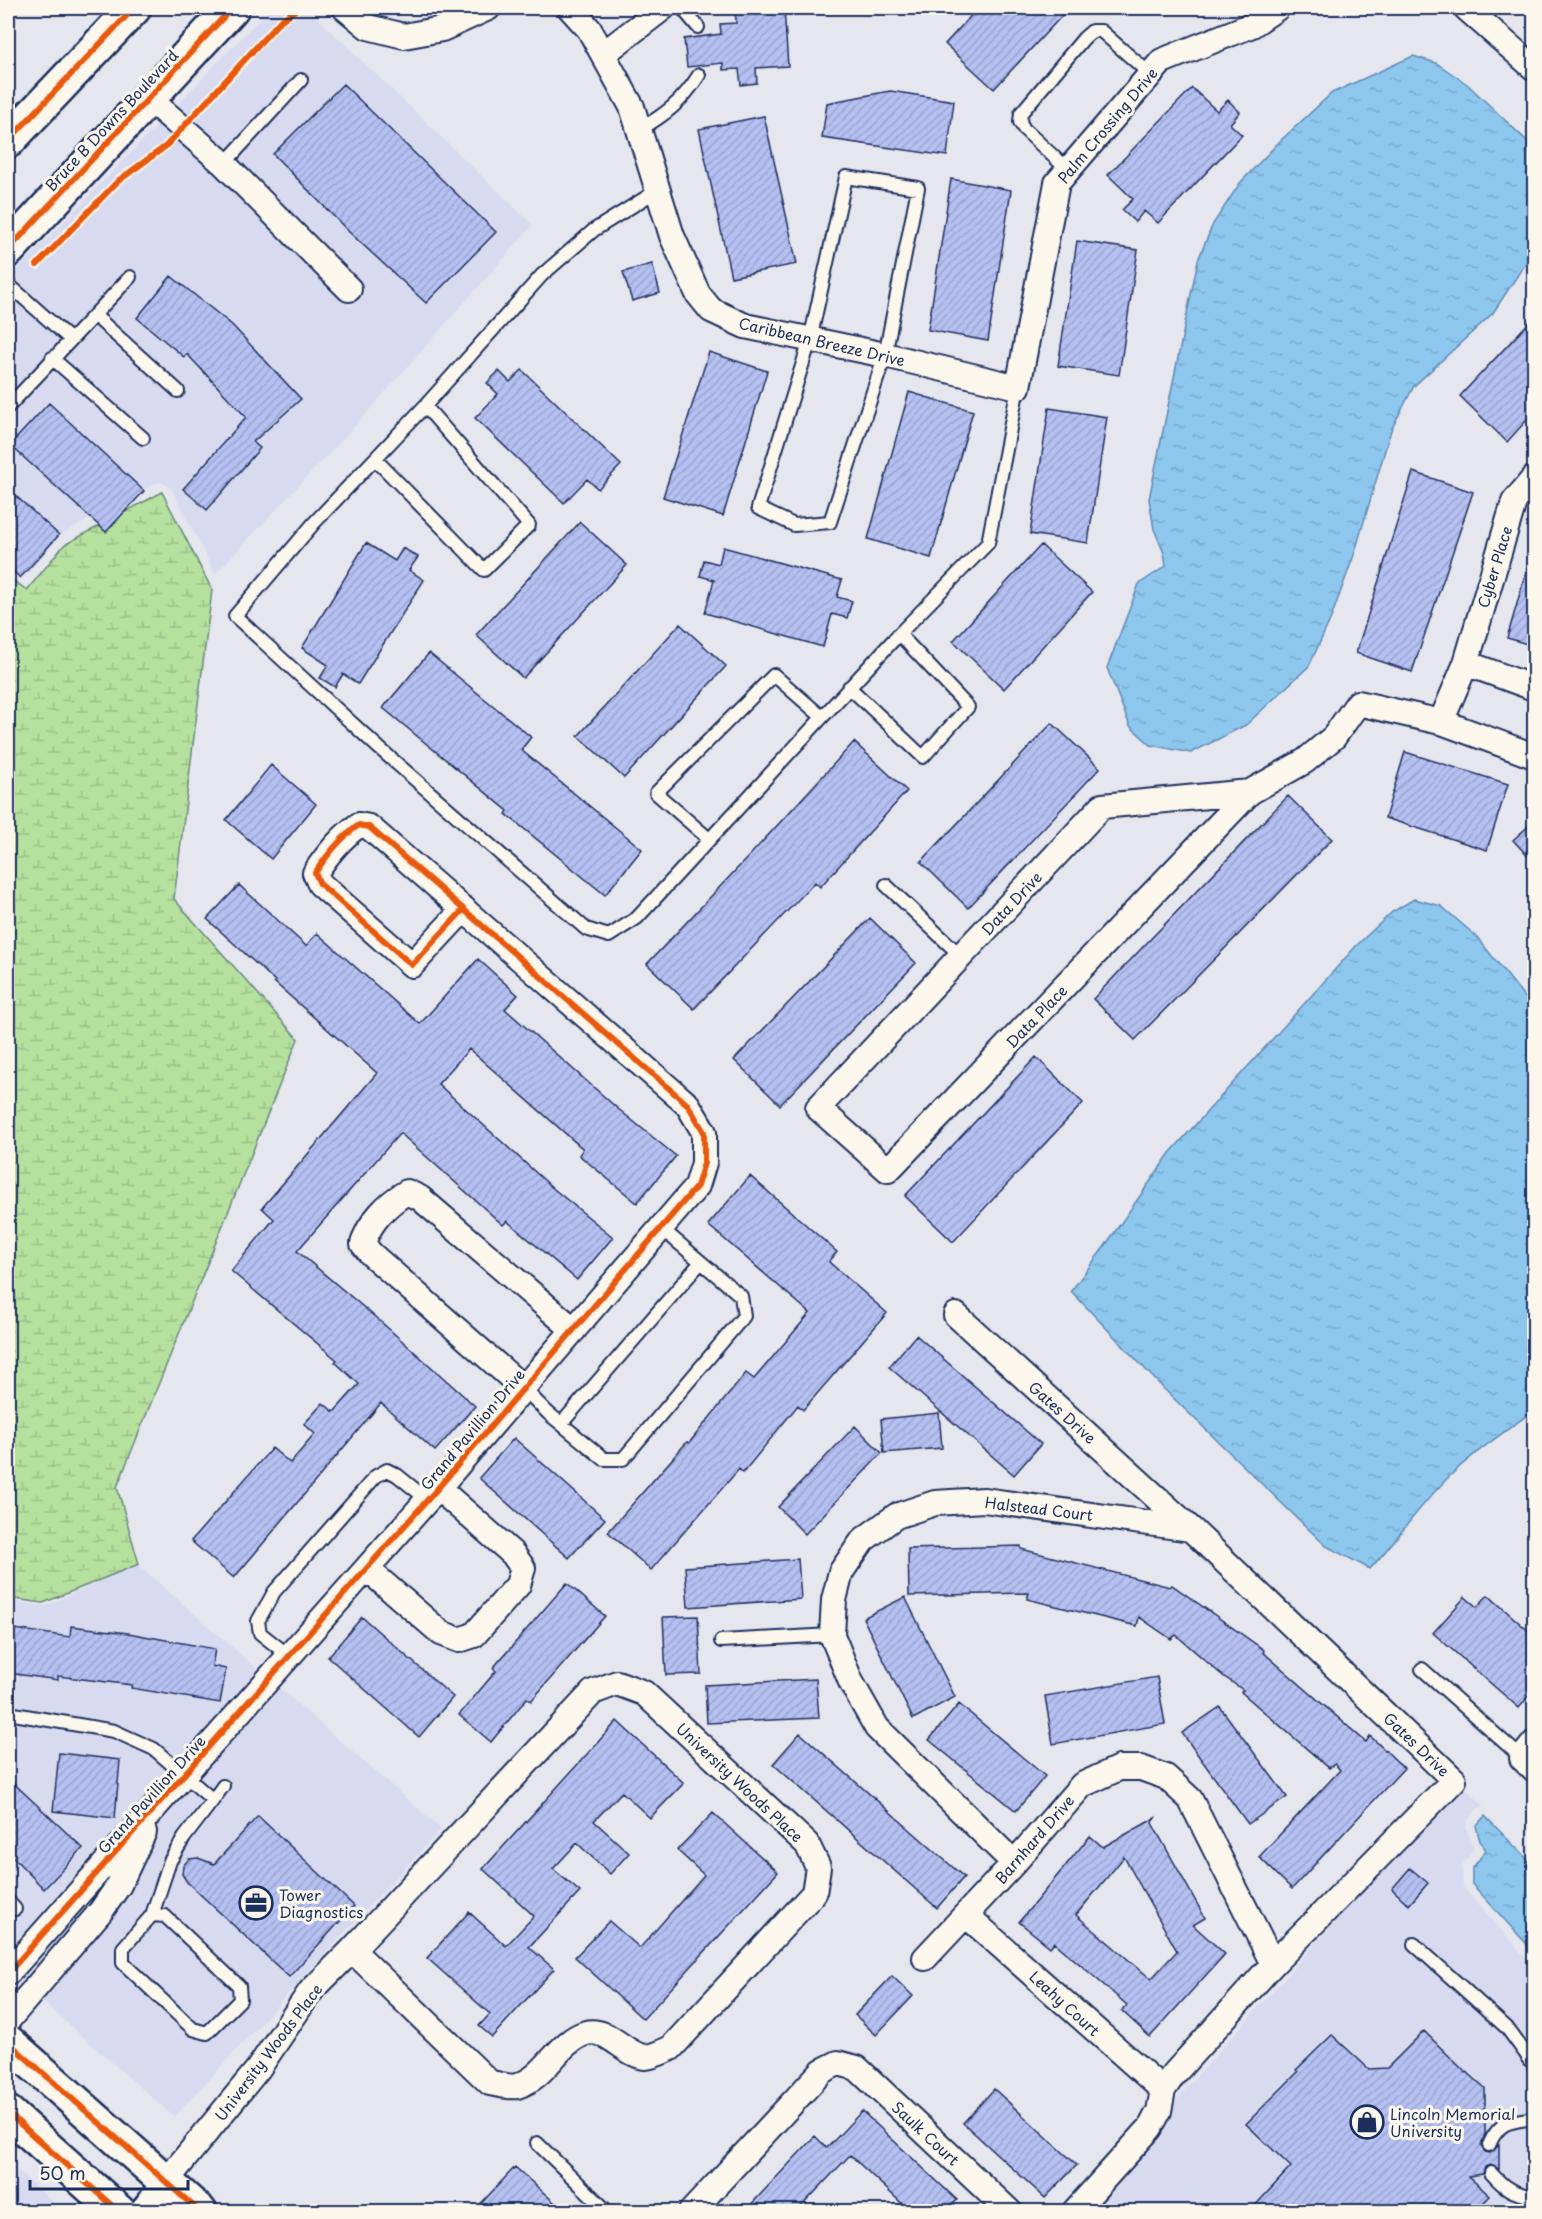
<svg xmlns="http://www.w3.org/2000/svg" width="1542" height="2219" font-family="'Playpen Sans',sans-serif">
	<defs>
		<pattern id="wetland-marsh" width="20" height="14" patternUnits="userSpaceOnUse" patternTransform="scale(1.5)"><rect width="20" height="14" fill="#b5e09d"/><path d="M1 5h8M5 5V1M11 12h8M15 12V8" fill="none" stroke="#9bc08a"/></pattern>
		<pattern id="water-ripples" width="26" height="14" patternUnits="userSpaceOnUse" patternTransform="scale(1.5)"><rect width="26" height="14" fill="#8dc7ed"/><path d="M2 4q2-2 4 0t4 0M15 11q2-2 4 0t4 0" fill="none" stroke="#79abce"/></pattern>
		<pattern id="building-hatch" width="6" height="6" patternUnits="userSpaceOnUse" patternTransform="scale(1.5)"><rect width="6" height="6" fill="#b6c0f1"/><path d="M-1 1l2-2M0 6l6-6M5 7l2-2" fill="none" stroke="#9ca5d1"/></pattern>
	</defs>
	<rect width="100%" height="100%" fill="#e6e6ee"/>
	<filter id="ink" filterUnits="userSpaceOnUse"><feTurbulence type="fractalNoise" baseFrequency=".0167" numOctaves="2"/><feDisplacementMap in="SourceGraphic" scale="12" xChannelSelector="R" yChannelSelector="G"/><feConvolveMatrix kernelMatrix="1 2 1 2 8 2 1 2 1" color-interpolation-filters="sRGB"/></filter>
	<g filter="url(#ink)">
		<path fill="#d8dbef" d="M270,8H307L533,225L358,423L215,574L171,488L162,482L156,483L59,536L24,577L8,566V279L160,123L216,172L350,306L365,291L231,157L175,107Z
			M137,1564L441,1829L174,2117L8,1971V1601L46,1606Z
			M1459,1782L1484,1806L1477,1809L1467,1821L1466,1828L1474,1849L1462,1866L1463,1887L1517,1948L1520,1953L1534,1966V2211L1076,2212Z
			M8,2162L63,2211H8Z"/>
		<path fill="url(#wetland-marsh)" stroke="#68887e" stroke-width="1.5" d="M162,492L212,590L174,899L298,1039L117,1487L139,1564L43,1603L8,1598V577L27,590L64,545Z"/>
		<path fill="url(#water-ripples)" stroke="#5f8ab4" stroke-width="1.5" d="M1413,56L1436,63L1467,84L1527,141L1534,156V250L1493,313L1414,386L1391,430L1354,555L1331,618L1309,666L1246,725L1191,753L1151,745L1130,726L1107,668L1139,584L1166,566L1164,553L1154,529L1149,499L1198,260L1213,224L1240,183L1279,142L1332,93Z
			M1414,899L1441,906L1477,937L1534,1009V1410C1507,1431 1476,1450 1451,1475C1421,1503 1398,1539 1370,1569L1326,1546L1164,1389L1071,1291L1105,1246L1170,1153L1357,945L1392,912Z
			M1485,1816L1534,1866V1952L1472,1884V1869L1486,1850L1480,1841L1476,1826Z"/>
		<path fill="url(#building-hatch)" stroke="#1b2f5e" stroke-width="1.5" fill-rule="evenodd" d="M735,8H784L788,66L756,68L757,83L741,85L739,69L723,70V63L687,67L684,39L721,34L720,24L736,23Z
			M978,8H1069L994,89L945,44Z
			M343,84L496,232L426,303L348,231L273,154Z
			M1192,88L1217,111L1228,100L1240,112L1230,124L1242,135L1158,223L1144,211L1135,222L1122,210L1133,199L1108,175Z
			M890,91L954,101L947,156L822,138L827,103Z
			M764,116L797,264L731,277L699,129Z
			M951,179L1011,190L988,341L928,330Z
			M1077,241L1138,250L1119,375L1058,366Z
			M652,264L660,293L632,301L623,272Z
			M171,276L232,325L301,399L253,442L260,448L207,510L183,489L246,417L187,354L184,357L137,318Z
			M1534,317V412L1507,442L1460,396Z
			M709,352L767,371L723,516L663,497Z
			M522,370L621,465L598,489L587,479L564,503L475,418L498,394L487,383L499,371L510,382Z
			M909,392L973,411L931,558L868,539Z
			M49,403L144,491L106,532L10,445Z
			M1049,408L1107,417L1088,543L1030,534Z
			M1413,472L1473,492L1412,672L1356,653Z
			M8,489L59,535L20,578L8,566Z
			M580,522L627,565L523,678L476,635Z
			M366,543L395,561L403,548L418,557L409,570L424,580L358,684L343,674L335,687L320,678L328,665L302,648Z
			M1041,545L1092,592L1004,689L953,641Z
			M723,547L842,580L837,597L852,601L847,618L832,614L823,647L705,613L714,580L700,576L704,560L719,564Z
			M1530,559L1534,560V646L1507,638Z
			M680,624L726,666L624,778L578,736Z
			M429,653L531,737L521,750L642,849L605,895L506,814L508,811L383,708Z
			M1052,723L1100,768L968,908L921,862Z
			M854,742L907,791L820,887L815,882L694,1009L647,964L751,854Z
			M1405,752L1508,784L1487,850L1385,818Z
			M271,765L316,804L271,859L226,820Z
			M1288,796L1332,839L1135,1040L1093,999Z
			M1534,821V863L1513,840Z
			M239,885L306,946L317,933L420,1024L478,959L518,995L505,1009L617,1108L676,1156L637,1203L579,1155L583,1149L469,1049L438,1084L555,1190L613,1237L577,1280L507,1221L503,1225L400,1133L297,1251L381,1322L475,1406L435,1451L381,1403L234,1578L191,1541L272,1448L290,1463L315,1434L304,1424L323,1403L334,1412L359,1384L335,1362L337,1360L231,1271L274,1219L262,1208L377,1073L274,982L275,981L207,919Z
			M870,918L916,963L780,1105L734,1060Z
			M1036,1057L1083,1103L953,1242L905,1196Z
			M750,1176L837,1252L829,1262L887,1313L803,1410L798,1405L743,1473L739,1469L651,1570L608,1532L687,1442L689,1443L746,1373L754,1379L810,1313L708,1225Z
			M916,1335L1041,1444L1014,1475L889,1367Z
			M939,1413L942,1448L884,1453L881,1419Z
			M855,1426L882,1453L805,1534L778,1507Z
			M514,1438L605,1519L569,1558L479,1478Z
			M1021,1546V1549L1170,1587L1172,1585L1264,1650L1263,1652L1366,1742L1370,1736L1404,1768L1292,1889L1259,1857L1340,1770L1335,1764L1329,1768L1241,1692L1243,1690L1223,1676L1176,1635L1171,1639L1139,1617L1137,1626L1027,1599L1029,1593L909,1596L908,1549Z
			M798,1559L801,1599L688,1607L685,1567Z
			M567,1583L605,1616L531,1701L527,1698L491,1742L459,1715L496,1671L493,1668Z
			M1488,1595L1534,1636V1690L1519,1708L1433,1633L1465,1597L1477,1607Z
			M905,1597L955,1697L913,1719L863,1618Z
			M698,1616L701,1674L666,1675L663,1617Z
			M362,1617L453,1697L419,1737L328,1657Z
			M71,1626L128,1633L215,1649L212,1666L226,1669L220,1703L131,1688L132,1685L58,1676V1680L8,1673V1628L70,1637Z
			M1157,1677L1165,1724L1053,1744L1045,1696Z
			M816,1679L819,1718L707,1723L705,1685Z
			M959,1704L1045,1776L1016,1811L929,1740Z
			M1220,1707L1287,1797L1248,1824L1182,1733Z
			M617,1721L684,1783L650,1818L622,1792L594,1821L629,1853L610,1874L577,1843L553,1869L580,1892L529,1947L554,1969L492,2037L479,2026L490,2014L427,1958L469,1912L506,1946L534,1916L483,1869Z
			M800,1733L964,1877L937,1908L773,1764Z
			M59,1753L120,1760L115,1818L53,1811Z
			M8,1778L83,1848L44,1889L8,1852Z
			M713,1813L778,1872L643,2019L575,1957L609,1921L640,1948L704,1875L677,1850Z
			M258,1816L354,1906L289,1977L187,1882L182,1874L183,1866L189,1859L198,1858L214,1864Z
			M1155,1818L1152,1823L1205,1918L1193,1925L1225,1954L1150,2037L1122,2011L1127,2005L1054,1942L1050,1947L1019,1922L1090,1836L1103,1847ZM1124,1857L1177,1951L1151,1979L1076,1915Z
			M1410,1868L1428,1883L1409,1905L1392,1889Z
			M892,1976L913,1996L876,2035L855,2015Z
			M1424,2031L1466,2073L1467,2072L1485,2088V2134L1481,2146L1485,2152L1490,2153L1499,2145V2169L1490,2165L1485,2167L1483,2174L1468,2176L1490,2196L1475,2211H1250L1291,2167L1246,2124L1298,2072L1296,2070L1332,2035L1369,2069L1387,2068Z
			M994,2089L1077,2165L1045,2198L963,2123Z
			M862,2111L957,2200L946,2211H910L850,2155L797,2211H745L815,2136L827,2148Z
			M515,2167L564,2211H474Z"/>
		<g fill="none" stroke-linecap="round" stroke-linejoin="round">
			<g stroke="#1b2f5e" stroke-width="16">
				<path id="service" d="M682,8L698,27
					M639,130C666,114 682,102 699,75
					M224,164L301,80
					M1068,170L1024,129L1020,122L1021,113L1084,38L1092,31H1101L1150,74
					M846,177L918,188L885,355L830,522L794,525L758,508L810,340Z
					M658,190L594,230L542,275L425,406L314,523L235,616L379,748L586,929L609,936L637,918L899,634L988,543L1018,387
					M8,284L70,339
					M94,315L178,391
					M52,358L143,438
					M8,407L130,277
					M375,459L484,570L529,525L425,406
					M849,687L923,757L968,707L899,634
					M709,839L656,793L774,675L822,717
					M886,885L961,956
					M523,1388L548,1413L604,1459H623L744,1316L741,1296L661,1228
					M561,1424L701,1262
					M721,1641L832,1635
					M289,1656L260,1633L258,1621L274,1592L376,1476L387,1470L397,1475L428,1500
					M1422,1669L1522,1758
					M8,1713L114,1731L154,1749L213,1800L184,1838L170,1861L152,1915L123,1948V1963L193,2029L207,2033L240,2000L239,1986L165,1916L152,1915
					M213,1800L223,1786
					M8,1901L15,1909
					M1414,1944L1507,2028L1534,2065
					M537,2143L604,2208L601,2212
					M1489,2145C1500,2120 1510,2122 1534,2118
					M1491,2173C1506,2190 1513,2193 1534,2197"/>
			</g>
			<g stroke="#1b2f5e" stroke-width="28">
				<path id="minor" d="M345,8L368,27L404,36L442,29L488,8
					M570,8L589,29L632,107L672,236L698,294L711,310L745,326L885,355L1018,387L1057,183L1162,61L1252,25L1277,8
					M1466,8L1534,68
					M603,54L663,8
					M148,98L224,164L349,289
					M1466,663L1514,502L1534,478
					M1439,721L1534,756
					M1250,792L1102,806L818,1108L888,1170L1250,792L1305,761L1334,737L1358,703L1441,722L1466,663L1534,688
					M956,1315L1191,1529L1454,1780L1273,1964L1173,2075L1163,2090L1159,2111L1150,2128L1074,2212
					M523,1388L371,1254L363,1244C369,1222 388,1203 407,1192L420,1198L574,1330
					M367,1569L441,1633L459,1640L474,1635L518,1585L523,1568L513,1554L438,1488
					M1534,1743L1522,1758L1534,1770
					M1014,1863L877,1728L851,1682L832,1635L834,1600L841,1572L863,1540L896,1516L935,1503L984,1500L1191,1529
					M966,1915L1163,2090
					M925,1958L1014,1863L1082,1785L1119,1768H1141L1166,1777L1190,1799L1273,1964
					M8,1973L438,1488L697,1186L704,1163V1132L688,1105L369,827L359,825C341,837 327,855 315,873L320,884L412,965L464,909
					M8,2020L101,1911L119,1885L144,1832
					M141,2212L258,2069L310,1992L352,1950L593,1692L617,1683L644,1693L807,1844L818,1867L814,1893L671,2048C664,2051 652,2057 645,2057C625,2055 608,2027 586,2033C557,2042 547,2077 517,2086C510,2088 498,2084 490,2083L352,1950
					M691,2212L822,2071L838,2063L857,2068L1010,2212"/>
			</g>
			<g stroke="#1b2f5e" stroke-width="38">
				<path id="secondary" d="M8,141L134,8
					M8,250L232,8
					M8,2042L200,2212
					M8,2113L119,2212"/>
			</g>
			<path stroke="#1b2f5e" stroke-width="4" stroke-dasharray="1.5 4.5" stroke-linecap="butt" d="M293,8L295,10"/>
			<use href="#service" stroke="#fbf7ec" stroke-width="12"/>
			<use href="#minor" stroke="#fbf7ec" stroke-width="24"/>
			<use href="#secondary" stroke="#fbf7ec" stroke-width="33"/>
			<g stroke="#fbf7ec" stroke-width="10">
				<path id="cycleway" d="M8,141L134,8
					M8,250L232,8
					M37,265L118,181L166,146L280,21L298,8
					M8,1973L438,1488L697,1186L704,1163V1132L688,1105L369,827L359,825C341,837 327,855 315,873L320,884L412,965L464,909
					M8,2042L200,2212
					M8,2113L119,2212"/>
			</g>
			<use href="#cycleway" stroke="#e8590c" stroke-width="6"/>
		</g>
	</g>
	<defs>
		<g id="office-ring" transform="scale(1.725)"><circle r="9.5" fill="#fbf7ec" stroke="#1b2f5e" stroke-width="1.5"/><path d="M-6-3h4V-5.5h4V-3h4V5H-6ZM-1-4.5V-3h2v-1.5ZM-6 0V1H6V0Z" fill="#1b2f5e"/></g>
		<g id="shop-ring" transform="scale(1.725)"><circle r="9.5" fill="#fbf7ec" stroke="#1b2f5e" stroke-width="1.5"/><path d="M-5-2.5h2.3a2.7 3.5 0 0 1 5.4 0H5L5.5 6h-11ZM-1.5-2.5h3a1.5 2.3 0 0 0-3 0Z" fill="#1b2f5e"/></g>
	</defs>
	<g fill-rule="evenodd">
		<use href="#office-ring" x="256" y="1903"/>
		<use href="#shop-ring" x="1367" y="2122"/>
	</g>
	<g text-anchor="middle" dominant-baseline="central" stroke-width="6" stroke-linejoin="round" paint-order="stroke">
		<g font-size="15" fill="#1b2f5e" stroke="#fbf7ec">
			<text transform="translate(111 120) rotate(-47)">Bruce B Downs Boulevard</text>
			<text transform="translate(1107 125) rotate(-50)">Palm Crossing Drive</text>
			<text transform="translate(822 341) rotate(13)">Caribbean Breeze Drive</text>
			<text transform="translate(1494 567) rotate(-73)">Cyber Place</text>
			<text transform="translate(1011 903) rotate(-47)">Data Drive</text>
			<text transform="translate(1036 1016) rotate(-46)">Data Place</text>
			<text transform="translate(1063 1412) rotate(42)">Gates Drive</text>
			<text transform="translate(472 1429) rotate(-50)">Grand Pavillion Drive</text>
			<text transform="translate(1039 1508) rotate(7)">Halstead Court</text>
			<text transform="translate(1417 1744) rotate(44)">Gates Drive</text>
			<text transform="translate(740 1782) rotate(43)">University Woods Place</text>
			<text transform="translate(151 1794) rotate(-48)">Grand Pavillion Drive</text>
			<text transform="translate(1034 1839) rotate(-49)">Barnhard Drive</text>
			<text transform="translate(1065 2003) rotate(42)">Leahy Court</text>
			<text transform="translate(268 2052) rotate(-53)">University Woods Place</text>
			<text transform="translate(926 2133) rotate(43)">Saulk Court</text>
		</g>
		<g font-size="15" fill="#1b2f5e" stroke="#fbf7ec" text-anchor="start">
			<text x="279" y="1894">Tower<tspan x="279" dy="17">Diagnostics</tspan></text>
			<text x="1390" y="2113">Lincoln Memorial<tspan x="1390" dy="17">University</tspan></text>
		</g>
	</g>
	<rect width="1542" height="2219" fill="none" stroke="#fbf7ec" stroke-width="30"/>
	<rect x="15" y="15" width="1512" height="2189" fill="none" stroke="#1b2f5e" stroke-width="2" filter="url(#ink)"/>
	<path d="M30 2180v9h158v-9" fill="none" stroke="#1b2f5e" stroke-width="3"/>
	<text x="39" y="2180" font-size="18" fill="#1b2f5e" stroke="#fbf7ec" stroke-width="4.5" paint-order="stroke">50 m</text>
</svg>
